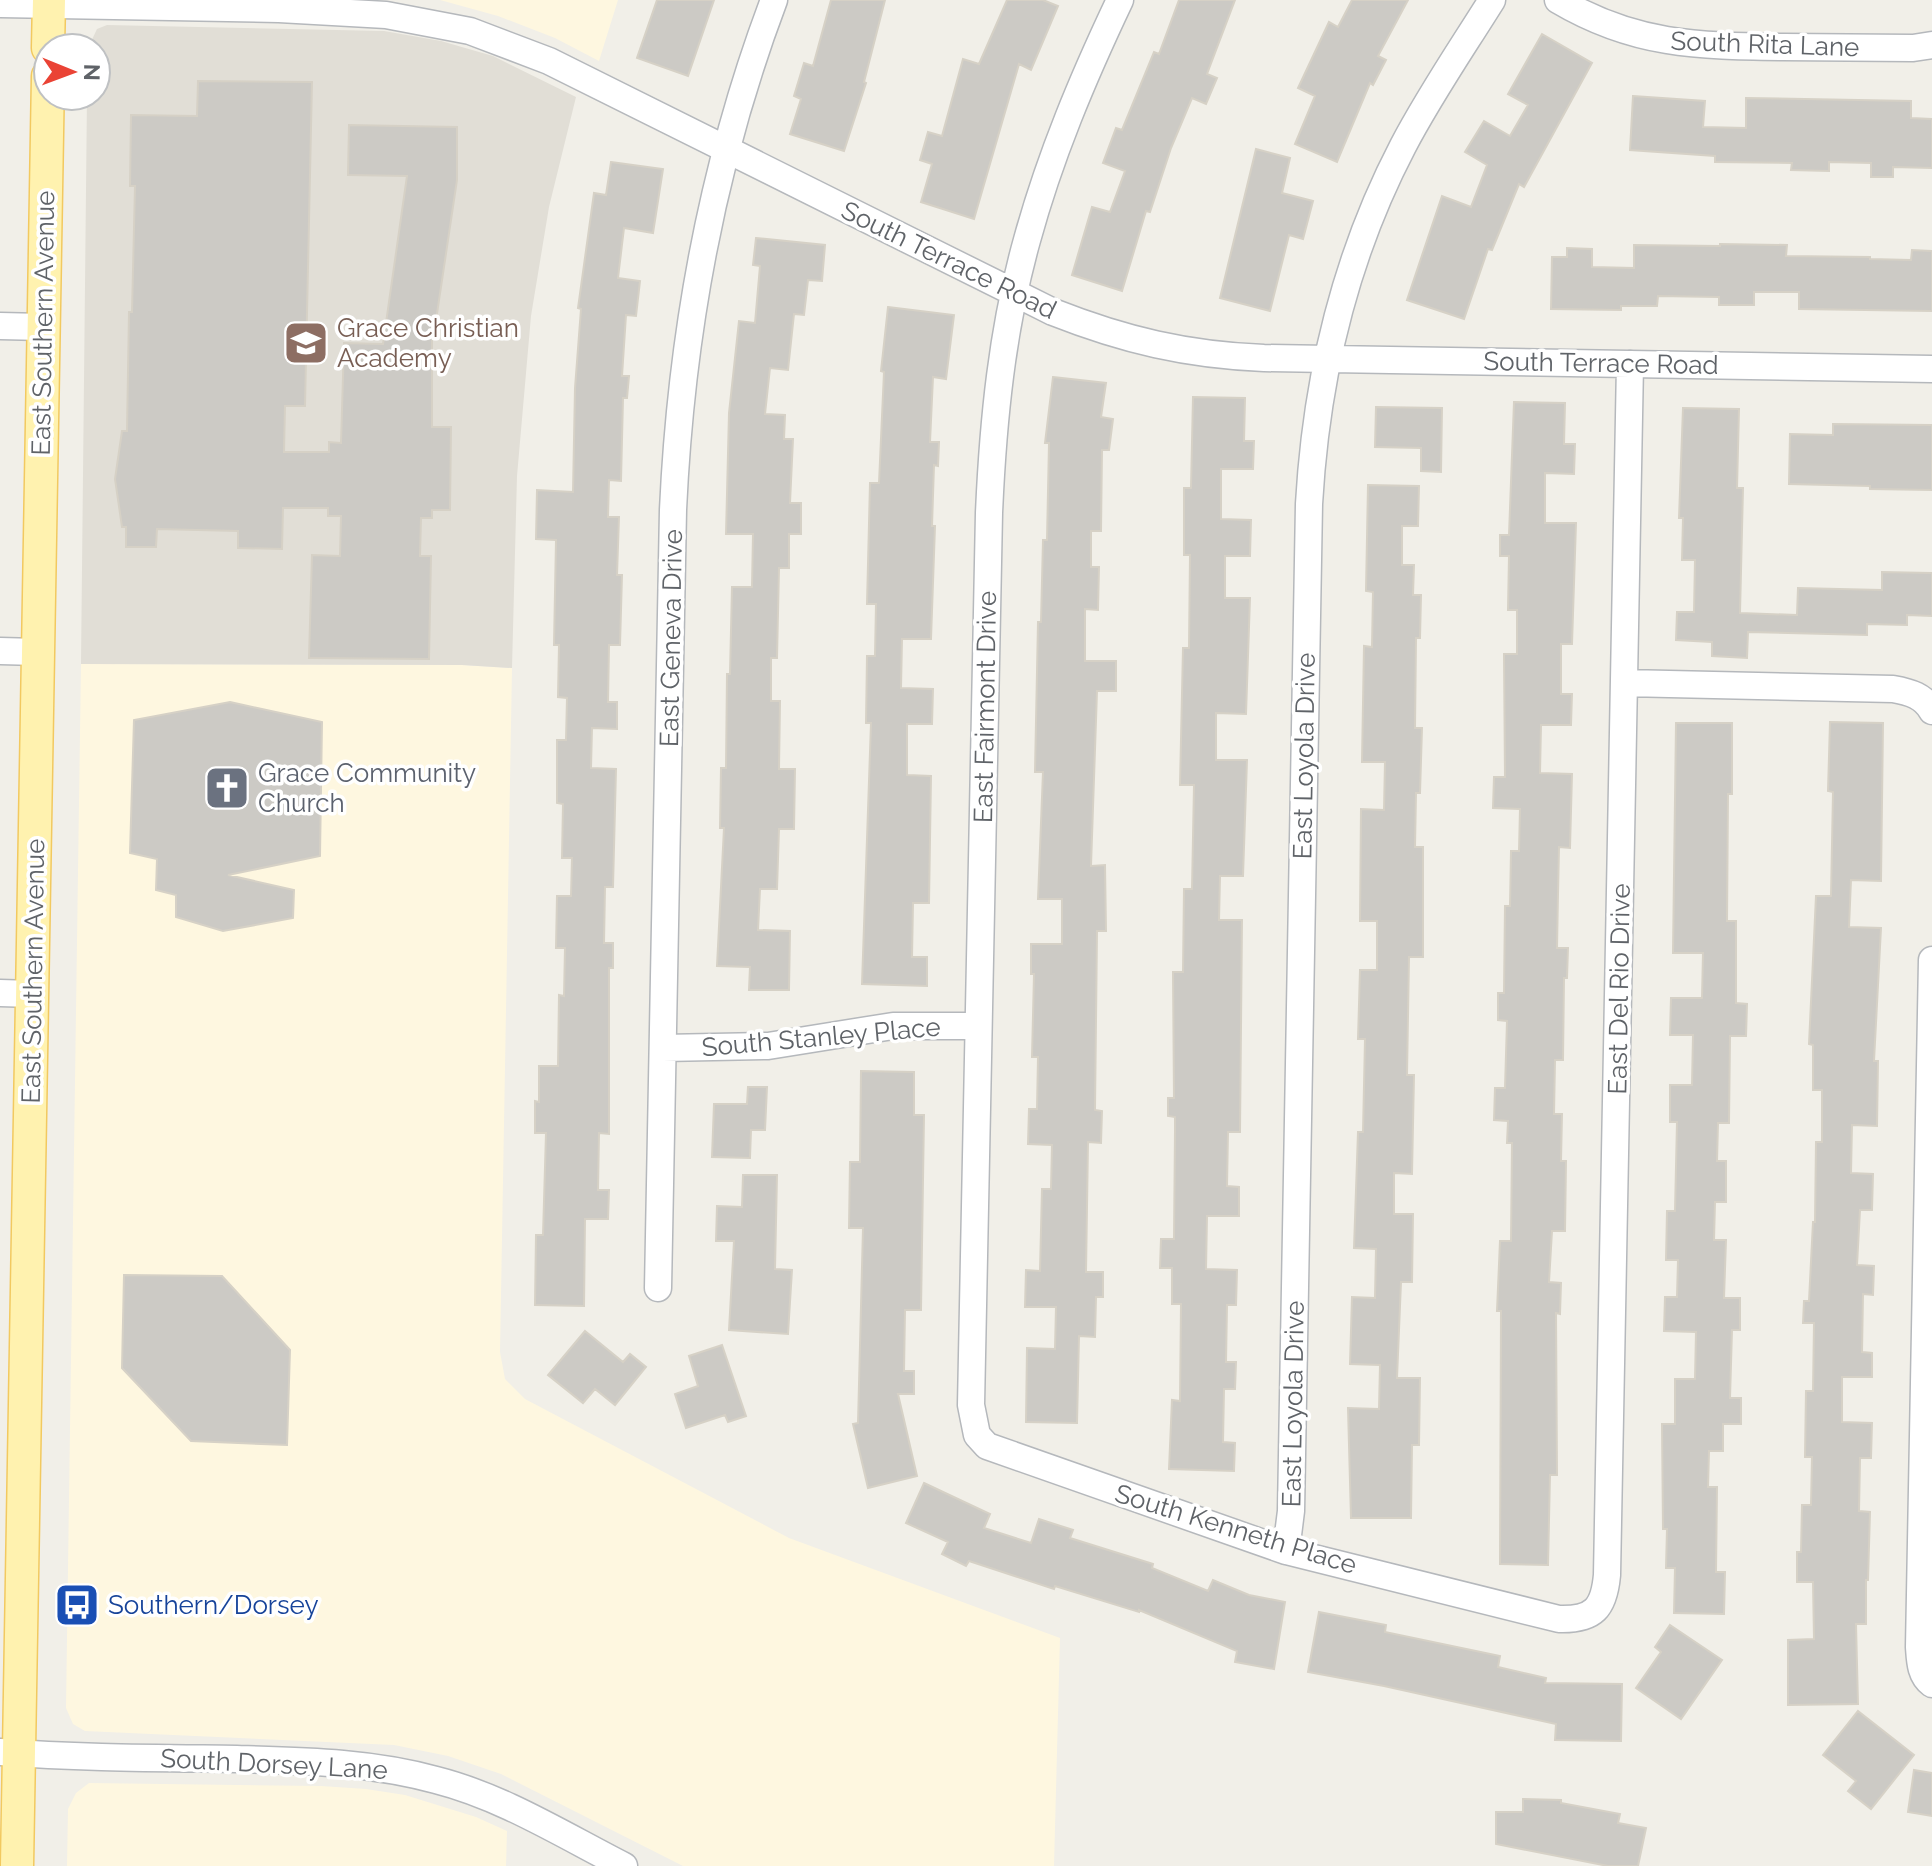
<svg xmlns="http://www.w3.org/2000/svg" width="1932" height="1866" font-family="Raleway,sans-serif">
	<rect width="100%" height="100%" fill="#f1efe8"/>
	<path fill="#fef7e0" d="M440,0H618L599,61L555,38L498,16Z
		M81,664L462,665L512,668L500,1352L505,1379L525,1399L789,1538L1060,1638L1054,1866H683L501,1774L448,1756L394,1745L85,1731L73,1724L66,1708Z
		M89,1783L321,1786L366,1789L405,1795L476,1817L507,1831L506,1866H67L68,1809L76,1793Z"/>
	<path fill="#e1ded6" d="M107,25L384,31L441,41L493,56L576,97L549,207L531,316L517,476L512,668L462,665L81,664L87,96H96V48H88L97,29Z"/>
	<path fill="#cccac5" stroke="#d6d1c6" stroke-width="2" d="M657,0H714L688,76L637,58Z
		M831,0H885L864,82L866,83L844,151L790,134L801,99L794,96L804,63L813,66Z
		M1007,0H1043L1058,6L1031,70L1019,64L974,219L921,202L932,164L920,160L928,132L942,136L963,59L979,64Z
		M1179,0H1235L1207,74L1217,78L1206,104L1192,98L1171,148L1150,212L1146,211L1122,291L1072,275L1092,207L1110,212L1125,171L1103,163L1116,128L1122,130L1154,52L1159,54Z
		M1352,0H1408L1378,56L1386,60L1373,85L1370,83L1337,162L1295,144L1315,96L1298,88L1329,22L1338,27Z
		M1542,34L1592,63L1524,187L1519,184L1492,250L1488,249L1464,319L1407,300L1442,196L1471,207L1487,165L1465,152L1484,121L1510,136L1528,105L1508,94Z
		M198,81L312,82L305,406H285L284,452H329V442L341,443L344,343L383,344L407,176L348,175L349,125L457,127V180L435,327L432,326V427H451L450,510H432V518H421L420,556H431L429,659L309,658L312,555L340,556L341,516H328V508H283L282,549L238,548V531L157,529L156,547H126V527H122L115,479L122,431H127L129,312H132L135,186H130L131,115L197,116Z
		M1633,96L1705,101L1703,127L1746,128V98L1911,101V118L1932,119V168L1893,167V177H1871V163L1829,162V171L1791,170L1792,163L1715,162V156L1630,150Z
		M1256,149L1290,158L1282,193L1313,201L1303,239L1289,235L1270,311L1220,298Z
		M611,162L663,169L653,233L624,228L618,278L640,281L636,316L626,315L622,376H629L627,398H623L621,481L609,480L608,517H619L617,575H622L620,645H609L608,702H617V729L592,728L591,768L616,769L613,887H605L604,943H613V968H609V1134L599,1133L598,1190H609L608,1219H585L584,1306L535,1305L536,1235H543L546,1133H535V1101L539,1102V1066H558L559,995L564,996L565,948H556L557,896H571L572,858H562L563,804L557,803V740H566L567,698L558,697L559,645H554L556,540L536,539L537,490L573,492L575,388L581,309L578,308L594,193L606,195Z
		M756,238L825,245L822,281L808,280L804,315L794,314L788,370L770,368L765,414L785,415L784,439H793L790,503H801V534H789V568H779L777,658H771V701H780L779,769H795L794,829H779L777,889H760L758,930L790,931L789,990H749L750,967L717,966L724,828H720L721,768H726L727,674H730L732,587H752L753,534H726L729,413L739,321L755,323L760,266L753,265Z
		M1720,244L1787,245L1786,256L1870,257V259L1911,260L1912,250L1932,251V311L1799,309V292H1754V305H1719V297L1658,296L1657,306H1621V310L1551,309L1552,257H1567V248L1592,249V267L1634,268V245L1720,246Z
		M888,307L954,315L946,379L933,377L930,442H939L938,466L934,465L932,526H935L931,639H902L901,688L933,689L932,724H907V775L931,776L929,903H913L912,957H927V986L862,984L871,723H866L867,656H875L876,604H867L870,483H879L884,372L881,371Z
		M1053,377L1106,383L1101,417L1113,419L1109,450H1102L1101,531H1091V567H1099L1098,610L1085,609V661H1116V691H1097L1091,866L1105,865L1106,931H1097L1095,1110L1102,1111L1101,1143L1088,1142L1086,1272H1103V1297H1096L1095,1337L1079,1336L1077,1423L1026,1422L1027,1348L1055,1349L1056,1307H1025L1026,1270L1040,1271L1042,1189H1051L1052,1145L1028,1144L1029,1109H1037L1038,1057H1032L1034,974H1031V944H1062V899H1038L1043,772H1035L1038,622H1041L1043,540H1047L1049,443H1045Z
		M1193,397L1245,398L1244,441H1254L1253,469H1221V519L1251,520L1250,556H1225V598H1250L1246,714L1216,713V760H1247L1243,876H1220L1219,920H1242L1240,1132H1228L1227,1186L1239,1187V1216H1207L1206,1269L1237,1270L1236,1305H1227L1226,1362H1236L1235,1389H1224L1223,1442L1235,1443L1234,1471L1169,1469L1172,1400L1180,1401L1181,1304H1172V1268H1160L1161,1239H1174L1175,1131V1117L1168,1116V1098H1174L1173,972H1183L1184,889H1192L1194,785H1180L1183,648H1189L1190,555H1184V488H1191Z
		M1514,402L1565,403L1564,444H1575L1574,474L1545,473V523H1576L1572,644H1561V694H1572L1571,725H1541L1540,773L1572,774L1570,848L1559,847L1558,894L1557,948H1568L1567,978H1564L1563,1060H1555L1554,1114H1562L1561,1161H1566L1565,1231H1552L1549,1282L1561,1283L1560,1314L1556,1313L1557,1475H1550L1548,1565L1500,1564L1501,1311H1497L1500,1241H1511L1512,1143H1507L1508,1121L1494,1120L1495,1088H1505L1507,1021L1498,1020V993H1504L1505,906H1510L1511,851H1519L1520,809L1493,808L1494,777H1505L1504,654H1517V610H1508L1509,556H1500V535H1509Z
		M1376,407L1442,408L1441,472L1421,471V448L1375,447Z
		M1683,408L1739,409L1737,488H1743L1740,613L1797,615L1798,588L1882,590V572L1932,573V616L1907,615V625L1867,624V635L1748,632L1747,658L1712,656V642L1676,640L1677,612H1694L1695,560H1682L1683,518H1679Z
		M1833,424L1932,425V490L1870,489V486L1789,484L1790,434L1833,435Z
		M1368,485L1419,486L1418,526H1402V565H1414L1413,595H1421L1420,638H1416L1415,728H1422L1420,793H1416L1415,847H1423V957H1409L1407,1075H1414L1412,1174L1394,1173V1214H1413L1412,1282H1401L1397,1378H1420L1419,1445H1412L1411,1518H1351L1348,1408L1379,1409L1380,1365L1350,1364L1352,1297L1375,1298L1376,1249L1354,1248L1358,1132H1363L1365,1039H1358L1360,970H1377V921H1360L1361,809L1384,810L1385,762H1362L1364,646L1372,647L1373,592L1366,591Z
		M230,702L322,722L320,856L228,875L294,890L293,918L223,931L176,917V895L156,890L157,859L130,853L134,720Z
		M1830,722L1883,723L1881,881L1851,880L1849,927L1881,928L1874,1061H1878L1877,1126L1852,1125L1851,1173L1873,1174L1872,1210H1860L1857,1265L1874,1266L1873,1295L1863,1294L1862,1352L1872,1353V1377H1842V1422L1872,1423L1871,1458H1860L1859,1511L1870,1512L1868,1580H1866V1624H1856L1858,1704L1788,1705V1640L1814,1639L1813,1582H1797V1552H1801L1802,1505H1811L1812,1457H1805L1806,1391H1813L1814,1323H1803L1804,1301H1809L1813,1222H1815L1816,1142H1822V1090H1813V1045L1809,1044L1816,896H1831L1833,792L1828,791Z
		M1676,723H1732V794H1728L1727,921H1736V1003L1747,1004L1746,1036H1730L1729,1123H1718L1717,1161H1726V1202H1715L1714,1240H1726L1724,1298H1740V1330H1732L1730,1398H1741V1424H1723V1451H1709L1708,1487H1717L1716,1572H1725L1724,1614L1674,1613L1675,1568H1666L1667,1529H1663L1662,1424H1675V1379H1695L1696,1332L1664,1331L1665,1297H1677L1678,1260H1666L1667,1211H1675L1677,1122H1670V1085H1692L1693,1035H1670L1671,998H1702L1703,953H1673Z
		M861,1071L914,1072V1115H924L921,1310H905L904,1371H914V1394H898L917,1476L868,1488L853,1424L858,1423L863,1228H849L850,1162H860Z
		M748,1087H767L765,1130H751L750,1158L712,1157L714,1104H747Z
		M743,1175H777L775,1269L792,1270L788,1334L729,1330L734,1241H716L717,1206L742,1207Z
		M124,1275L222,1276L290,1350L287,1445L191,1441L122,1368Z
		M585,1331L623,1362L630,1354L646,1367L615,1405L595,1389L583,1403L548,1375Z
		M722,1345L746,1416L728,1422L725,1415L686,1428L675,1394L698,1386L689,1356Z
		M924,1483L990,1514L984,1528L1031,1543L1039,1519L1073,1530L1070,1538L1153,1564L1152,1568L1208,1591L1213,1580L1249,1595L1285,1602L1274,1669L1235,1662L1237,1651L1139,1610V1612L1055,1586L1054,1589L969,1561L966,1566L942,1554L948,1542L906,1523Z
		M1319,1612L1386,1625L1385,1632L1500,1656L1498,1667L1546,1678L1545,1683L1622,1684L1621,1741L1555,1740L1556,1724L1384,1686L1308,1672Z
		M1670,1625L1722,1660L1681,1719L1636,1688L1661,1652L1655,1647Z
		M1858,1711L1914,1755L1871,1809L1848,1791L1856,1781L1823,1755Z
		M1914,1770L1932,1773V1816L1908,1812Z
		M1523,1799L1561,1800V1803L1620,1814L1618,1823L1646,1828L1638,1866H1608L1496,1844V1812H1523Z"/>
	<g fill="none" stroke-linecap="round" stroke-linejoin="round">
		<g stroke="#b5b8bc" stroke-width="29">
			<path id="minor" d="M1120,0C1083,78 1050,156 1027,240C1002,329 993,421 989,513L971,1405L977,1435L987,1446L1286,1551L1559,1619C1594,1620 1604,1608 1607,1575L1630,364
				M1558,0C1634,45 1697,46 1783,47C1827,47 1870,48 1913,48L1932,45
				M0,4L279,9L386,15L470,31L549,61L1053,312C1124,340 1187,355 1264,358L1932,369
				M0,326L43,327
				M0,651L37,652
				M1625,683L1893,689C1910,692 1924,696 1932,711
				M1932,960L1919,1647C1920,1661 1920,1675 1932,1684
				M0,993L32,994
				M663,1048L768,1046L893,1026H978
				M658,1288L673,510C681,335 712,164 774,0
				M1286,1551L1291,1511L1309,504C1316,380 1345,257 1403,146C1429,96 1462,48 1492,0
				M0,1752C79,1758 158,1758 237,1759C305,1761 371,1762 436,1780C503,1797 563,1835 624,1866"/>
		</g>
		<g stroke="#f2c960" stroke-width="35">
			<path id="major" d="M48,48L49,0
				M17,1866L48,76"/>
		</g>
		<use href="#minor" stroke="#fff" stroke-width="26"/>
		<use href="#major" stroke="#fff2af" stroke-width="32"/>
	</g>
	<defs>
		<g id="school-square" transform="scale(2.3)"><rect x="-9" y="-9" width="18" height="18" rx="4" fill="#8d6e63" stroke="#fff"/><path d="M0-5L7-2L0 1L-7-2ZM-4 1L0 2.5L4 1V4Q0 6-4 4Z" fill="#fff"/></g>
		<g id="church-square" transform="scale(2.3)"><rect x="-9" y="-9" width="18" height="18" rx="4" fill="#6b7280" stroke="#fff"/><path d="M-1.2-6h2.4v3.5h3.3v2.4h-3.3V6h-2.4V-.1h-3.3v-2.4h3.3Z" fill="#fff"/></g>
		<g id="bus-square" transform="scale(2.3)"><rect x="-9" y="-9" width="18" height="18" rx="4" fill="#1a4fb4" stroke="#fff"/><path d="M-5-6H5V4H4V6H2V4H-2V6H-4V4H-5ZM-3.5-4V0h7V-4ZM-3.5 1.2v1.5H-2V1.2ZM2 1.2v1.5H3.5V1.2Z" fill="#fff"/></g>
	</defs>
	<g fill-rule="evenodd">
		<use href="#school-square" x="306" y="343"/>
		<use href="#church-square" x="227" y="788"/>
		<use href="#bus-square" x="77" y="1605"/>
	</g>
	<g text-anchor="middle" dominant-baseline="central" stroke-width="7" stroke-linejoin="round" paint-order="stroke">
		<g font-size="26" fill="#5f6368" stroke="#fff">
			<text transform="translate(1765 44) rotate(2)">South Rita Lane</text>
			<text transform="translate(949 260) rotate(26)">South Terrace Road</text>
			<text transform="translate(43 323) rotate(-89)">East Southern Avenue</text>
			<text transform="translate(1601 363) rotate(1)">South Terrace Road</text>
			<text transform="translate(671 638) rotate(-89)">East Geneva Drive</text>
			<text transform="translate(985 707) rotate(-89)">East Fairmont Drive</text>
			<text transform="translate(1304 756) rotate(-89)">East Loyola Drive</text>
			<text transform="translate(33 971) rotate(-89)">East Southern Avenue</text>
			<text transform="translate(1619 989) rotate(-89)">East Del Rio Drive</text>
			<text transform="translate(821 1037) rotate(-5)">South Stanley Place</text>
			<text transform="translate(1293 1404) rotate(-89)">East Loyola Drive</text>
			<text transform="translate(1236 1529) rotate(17)">South Kenneth Place</text>
			<text transform="translate(274 1764) rotate(3)">South Dorsey Lane</text>
		</g>
		<g font-size="26" fill="#785e54" stroke="#fff" text-anchor="start">
			<text x="337" y="328">Grace Christian<tspan x="337" dy="30">Academy</tspan></text>
		</g>
		<g font-size="26" fill="#5b616d" stroke="#fff" text-anchor="start">
			<text x="258" y="773">Grace Community<tspan x="258" dy="30">Church</tspan></text>
		</g>
		<g font-size="26" fill="#164399" stroke="#fff" text-anchor="start">
			<text x="108" y="1605">Southern/Dorsey</text>
		</g>
	</g>
	<g transform="translate(72 72) rotate(91)"><circle r="38" fill="#ffffff" stroke="#bfc1c3" stroke-width="2"/>
	<path d="M0-6L14 30L0 20L-14 30Z" fill="#ea4335"/>
	<text y="-12" font-size="22" font-weight="bold" text-anchor="middle" fill="#5f6368">N</text>
	</g>
</svg>
